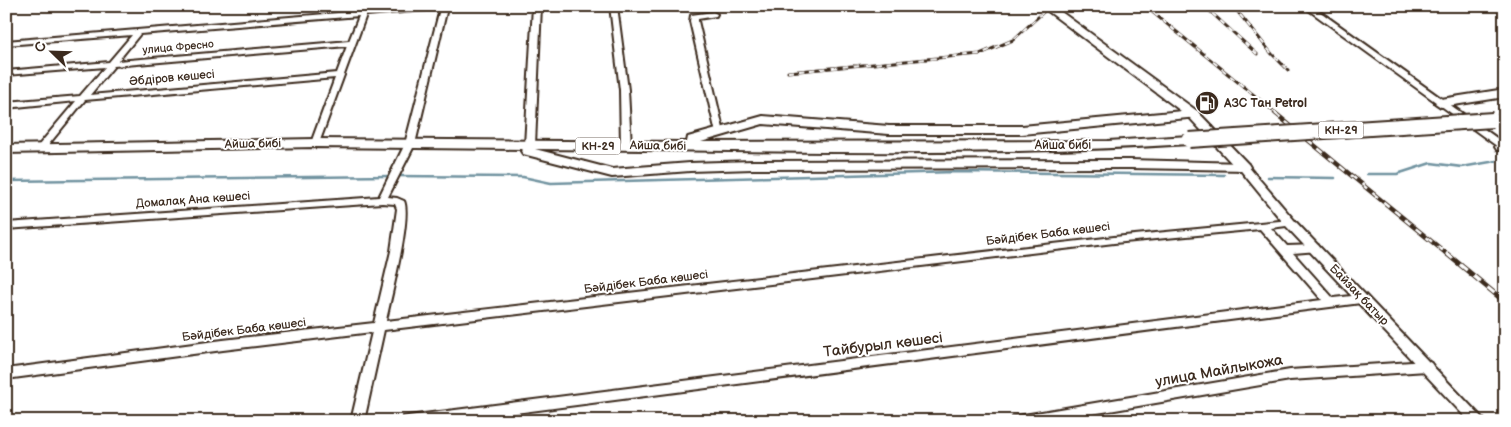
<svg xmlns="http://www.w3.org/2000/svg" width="1511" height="427" font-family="'Balsamiq Sans',sans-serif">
	<rect width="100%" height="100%" fill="#fff"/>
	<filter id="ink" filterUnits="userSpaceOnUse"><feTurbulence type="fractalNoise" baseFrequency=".02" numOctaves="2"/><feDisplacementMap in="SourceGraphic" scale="10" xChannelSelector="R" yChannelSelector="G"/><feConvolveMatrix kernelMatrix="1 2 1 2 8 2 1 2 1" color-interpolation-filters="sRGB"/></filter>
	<g filter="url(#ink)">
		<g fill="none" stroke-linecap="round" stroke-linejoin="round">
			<path stroke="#7294a1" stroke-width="2.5" d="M1367,174H1397L1431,163L1462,167L1496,161
				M396,176L523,177L551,183L955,172L1224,175
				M1268,177L1335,178
				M6,181L391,176"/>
			<g stroke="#3b2a1e" stroke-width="4">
				<path id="minor" d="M421,6H452L447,8L415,144L388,197L397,198L404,201C412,217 390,300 386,321L1114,237L1290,220L1294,221L1295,223L1294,225L1271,228L1287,246L1318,245L1319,248L1318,251L1293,253L1333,298L1361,295L1365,296L1367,299L1365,302L1361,303L453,421H402L403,417L408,416L1322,300L1260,229L1114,243L384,330L364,421H351L372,332L223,350L6,379V369L223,340L374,323L391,251L397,209L395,204L382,203L6,229V223L379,197L405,144L440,9L366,15L319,143L315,146L311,143L335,78L85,100L45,149H39L37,147L39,145L76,101L6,108V102L80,96L105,67L6,75V71L109,62L132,35L6,45V41ZM359,16L349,41L118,61L140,34ZM347,46L337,73L90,95L114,66Z
					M533,6H541L535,145L530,148L525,145Z
					M610,6H617L628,90L631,146L626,149L621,146L620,90Z
					M713,12L717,14L716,16L698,19V21L724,133L720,136L716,133L690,21L691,15Z
					M1427,361L1431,363L1433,366L1431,369L1427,371L1290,380L1051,421H1012L1013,417L1018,416L1290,370Z"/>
			</g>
			<g stroke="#3b2a1e" stroke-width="4">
				<path id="tertiary" d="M1303,6H1312L1505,144V152Z
					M1243,164L1247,165L1294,220L1485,421H1469L1286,226L1238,167Z"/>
			</g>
			<g stroke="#3b2a1e" stroke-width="4">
				<path id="secondary" d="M1041,6H1053L1197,111L1248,164L1249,167L1248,170H1238L1189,117Z"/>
			</g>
			<g stroke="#3b2a1e" stroke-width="4">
				<path id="primary" d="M1505,89V97L1441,107L1435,103L1441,99Z
					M1193,110L1198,111L1199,114L1198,117L1022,134H889L763,124L701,142L1108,141L1189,136L1196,140L1189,144C972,158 752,150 535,149L612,169L690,163L753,161L1129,160L1243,163L1248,164L1250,167L1248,170L1129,168L753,169L690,171L612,177L523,154L521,151L523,149L315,147L6,153V145L315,139L687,142L688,137L763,116L889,126H1022Z
					M1505,115V123L1493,124L1487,120L1488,117Z
					M1505,142V150H1497L1495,147L1497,144Z"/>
			</g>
			<use href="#minor" fill="#fff" fill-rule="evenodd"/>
			<use href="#tertiary" fill="#fff" fill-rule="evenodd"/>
			<use href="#secondary" fill="#fff" fill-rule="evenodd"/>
			<use href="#primary" fill="#fff" fill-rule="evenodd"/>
			<g stroke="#3b2a1e" stroke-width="3">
				<path id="rail-far2" d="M1145,6L1277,114
					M1204,6L1257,54
					M1233,6L1272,54L1288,70
					M788,72L980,54L1013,40L1050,6"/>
			</g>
			<g stroke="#3b2a1e" stroke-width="4.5">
				<path id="rail-far1" d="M1275,113L1447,254"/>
			</g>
			<g stroke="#3b2a1e" stroke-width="5">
				<path id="rail" d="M1446,253L1505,302"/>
			</g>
			<use href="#rail-far2" stroke="#fff" stroke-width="2" stroke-dasharray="5.5" stroke-linecap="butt"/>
			<use href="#rail-far1" stroke="#fff" stroke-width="2.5" stroke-dasharray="7" stroke-linecap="butt"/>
			<use href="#rail" stroke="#fff" stroke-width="3" stroke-dasharray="9" stroke-linecap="butt"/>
			<g stroke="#3b2a1e" stroke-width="18" stroke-linecap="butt">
				<path id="primary-bridge" d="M1189,140L1493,120"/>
			</g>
			<use href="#primary-bridge" stroke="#fff" stroke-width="14"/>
		</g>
	</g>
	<defs>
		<g id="fuel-disc" transform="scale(1.25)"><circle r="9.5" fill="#3b2a1e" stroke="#fff"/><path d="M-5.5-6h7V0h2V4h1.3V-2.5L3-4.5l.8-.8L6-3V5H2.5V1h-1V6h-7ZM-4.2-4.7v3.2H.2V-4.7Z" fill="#fff"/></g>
	</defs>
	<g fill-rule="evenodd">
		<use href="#fuel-disc" x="1207" y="103"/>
	</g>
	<g text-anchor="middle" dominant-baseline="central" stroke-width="4" stroke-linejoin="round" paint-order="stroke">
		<g font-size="11" fill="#3b2a1e" stroke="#fff">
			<text transform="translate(178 47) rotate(-5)">улица Фресно</text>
		</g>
		<g fill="#fff" stroke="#766a62" stroke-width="1">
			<rect x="1318.5" y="121.5" width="45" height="17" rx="4"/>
			<rect x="575.5" y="137.5" width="45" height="17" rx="4"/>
		</g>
		<g font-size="11" font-weight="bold" fill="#3b2a1e">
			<text x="1341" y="130">КН-29</text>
			<text x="598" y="146">КН-29</text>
		</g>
		<g font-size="12" fill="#3b2a1e" stroke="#fff">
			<text transform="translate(172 78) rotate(-5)">Әбдіров көшесі</text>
			<text transform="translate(253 144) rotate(-1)">Айша бибі</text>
			<text x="1063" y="145">Айша бибі</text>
			<text transform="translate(658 146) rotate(1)">Айша бибі</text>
			<text transform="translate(193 200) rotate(-4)">Домалақ Ана көшесі</text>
			<text transform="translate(1048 234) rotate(-7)">Бәйдібек Баба көшесі</text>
			<text transform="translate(646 282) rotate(-7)">Бәйдібек Баба көшесі</text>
			<text transform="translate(1359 295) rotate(46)">Байзақ батыр</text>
			<text transform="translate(244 330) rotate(-7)">Бәйдібек Баба көшесі</text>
		</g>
		<g font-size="12" font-weight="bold" fill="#3b2a1e" stroke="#fff" text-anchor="start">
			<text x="1224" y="103">АЗС Тан Petrol</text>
		</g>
		<g font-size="15" fill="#3b2a1e" stroke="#fff">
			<text transform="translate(883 345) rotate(-7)">Тайбурыл көшесі</text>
			<text transform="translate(1219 371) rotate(-10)">улица Майлыкожа</text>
		</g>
	</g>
	<rect width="1511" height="427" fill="none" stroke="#fff" stroke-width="25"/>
	<rect x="12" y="12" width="1486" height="402" fill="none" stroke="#3b2a1e" stroke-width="2" filter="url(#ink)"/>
	<g transform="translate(52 52) rotate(293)" stroke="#ffffff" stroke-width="4" paint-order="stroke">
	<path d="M0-4L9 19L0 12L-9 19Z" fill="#3b2a1e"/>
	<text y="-8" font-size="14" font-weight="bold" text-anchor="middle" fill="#3b2a1e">С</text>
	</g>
</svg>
